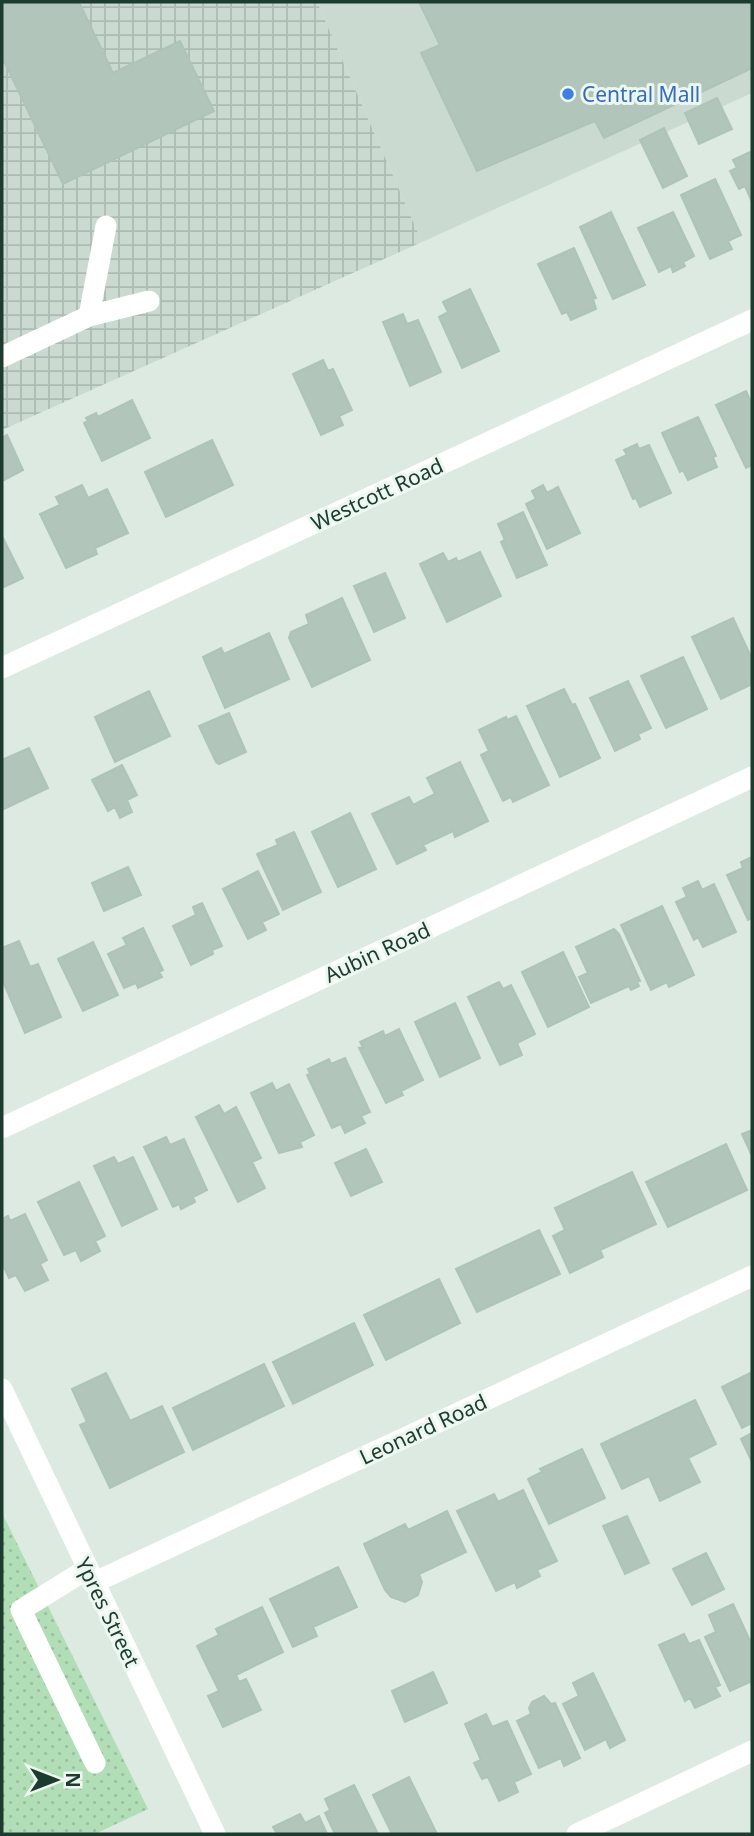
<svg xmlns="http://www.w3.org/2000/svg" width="754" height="1836" font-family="'Noto Sans',sans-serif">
	<defs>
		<pattern id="industrial-grid" width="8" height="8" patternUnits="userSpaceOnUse" patternTransform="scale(1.75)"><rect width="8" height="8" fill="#cadad0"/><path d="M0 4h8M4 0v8" fill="none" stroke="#adbcb3"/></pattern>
		<pattern id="park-dots" width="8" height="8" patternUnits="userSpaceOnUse" patternTransform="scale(1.75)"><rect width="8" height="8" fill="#b2deb7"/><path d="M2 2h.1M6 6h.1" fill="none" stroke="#99bf9e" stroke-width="1.8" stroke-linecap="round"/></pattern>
	</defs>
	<rect width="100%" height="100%" fill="#dceae2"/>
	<path fill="#cadad0" d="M317,2H752V93L422,242Z"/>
	<path fill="url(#industrial-grid)" d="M2,2H317L422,242L2,430Z"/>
	<path fill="url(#park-dots)" d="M2,1513L148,1809L95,1834H2Z"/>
	<path fill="#b1c5ba" stroke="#aec4b8" stroke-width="2" d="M2,2H79L113,73L180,41L214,111L63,184L2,57Z
		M419,2H752V68L604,138L595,121L477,171L421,53L440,45Z
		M717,98L732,129L699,144L685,113Z
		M664,128L687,176L663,188L640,140Z
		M752,151V202L745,186L739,189L730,171L737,168L733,160Z
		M715,179L741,235L728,241L732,249L710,259L681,195Z
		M611,212L645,285L613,299L580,227Z
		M673,212L694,256L683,262L685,266L673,272L671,266L659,272L638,228Z
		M574,248L596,298L593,299L596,309L571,320L567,312L562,314L538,264Z
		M470,289L499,351L462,368L439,317L448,312L443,302Z
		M403,314L407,324L418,320L441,372L410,386L383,322Z
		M323,360L328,371L333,369L352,410L339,416L343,425L321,435L293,374Z
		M746,391L752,405V465L746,468L716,405Z
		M132,400L150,438L102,461L84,423L88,421L86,418L96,413L98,417Z
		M698,417L716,456L713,457L717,467L688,480L683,470L680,472L662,433Z
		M7,435L23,470L2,481V438Z
		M212,440L233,485L166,517L145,472Z
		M637,444L639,449L649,445L671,493L640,507L636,498L633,499L616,460L627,455L624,450Z
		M82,485L88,498L107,489L128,533L95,548L97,554L66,568L40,514L60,505L56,497Z
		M543,485L547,493L558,487L580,533L547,549L526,504L536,499L532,491Z
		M523,512L547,565L517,578L501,542L505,540L498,524Z
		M2,536L23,578L2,588Z
		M480,552L501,596L447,622L420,564L443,553L448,562L456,558L458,562Z
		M385,573L405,618L374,632L354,586Z
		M342,598L370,660L312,687L289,638L291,632L309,624L306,615Z
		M733,618L752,659V684L721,699L692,637Z
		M269,633L289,679L225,708L203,657L221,648L224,654Z
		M683,657L707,709L666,728L641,676Z
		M628,681L651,728L638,734L640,739L615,751L590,698Z
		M564,689L572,705L575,704L600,758L560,777L527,706Z
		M149,691L170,736L115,762L95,717Z
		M229,713L246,752L219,764L216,762L199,726Z
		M516,716L549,785L513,802L511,797L503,801L481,755L489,751L479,730L506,717L507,720Z
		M29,748L48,788L2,810V760Z
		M460,762L488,821L455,837L453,831L423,845L426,850L397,864L372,814L409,797L413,805L435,794L427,778Z
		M122,765L137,795L127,800L132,812L120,818L115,807L108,811L92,780Z
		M350,813L376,869L338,887L312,832Z
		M294,832L321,892L283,910L257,854L278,845L276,840Z
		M752,857V918L748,920L727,875L743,868L741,862Z
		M128,867L141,895L104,911L92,883Z
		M258,871L279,914L262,922L266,930L248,939L223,889Z
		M698,881L702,890L714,884L736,932L703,947L698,937L694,940L676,902L687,897L683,888Z
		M202,903L222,946L212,950L213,954L191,965L173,926L196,915L193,907Z
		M662,906L694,975L669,987L667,982L651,990L621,925Z
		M143,928L163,970L159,972L162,977L138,988L136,983L124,988L108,954L127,945L123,938Z
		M614,929L619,934L640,981L637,982L639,986L631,990L629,986L591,1003L579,977L588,973L576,947Z
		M19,941L30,967L38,964L61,1017L25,1033L2,979V948Z
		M93,942L118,995L83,1011L58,959Z
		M563,952L589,1007L548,1027L522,972Z
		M499,982L503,989L511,985L535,1034L517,1043L522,1055L500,1065L468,997Z
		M455,1003L480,1058L440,1077L415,1022Z
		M399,1029L423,1080L401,1091L403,1095L386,1103L359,1048L363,1047L360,1042L383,1031L385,1036Z
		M345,1058L370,1112L361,1116L365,1123L345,1133L341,1124L332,1128L307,1075L310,1074L308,1069L329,1059L331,1064Z
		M272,1083L276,1091L289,1084L314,1135L300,1142L302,1147L279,1153L251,1093Z
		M219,1105L224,1114L236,1107L261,1158L252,1162L265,1188L238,1202L196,1117Z
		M752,1130V1156L742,1134Z
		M166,1137L170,1145L184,1139L207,1190L193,1197L195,1202L181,1209L179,1204L173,1207L144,1147Z
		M726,1144L747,1190L668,1227L646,1182Z
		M366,1149L382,1182L351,1196L335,1163Z
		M114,1157L118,1164L133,1157L157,1209L122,1226L94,1166Z
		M632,1172L656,1224L600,1250L603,1257L570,1273L553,1236L565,1230L555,1208Z
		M79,1182L105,1236L95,1241L100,1251L81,1261L76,1250L64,1255L38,1202Z
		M25,1214L47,1260L40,1264L48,1280L25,1291L16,1275L9,1278L2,1263V1219L8,1216L10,1221Z
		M539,1230L560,1274L477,1312L456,1269Z
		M439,1279L460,1323L386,1360L364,1315Z
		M354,1323L373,1365L293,1404L273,1362Z
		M264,1364L284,1406L193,1450L173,1408Z
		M752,1372V1423L742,1428L722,1387Z
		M106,1373L130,1421L162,1406L184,1452L110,1488L80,1425L87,1422L72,1389Z
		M695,1400L716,1444L688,1458L700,1482L660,1501L649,1476L622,1489L601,1444Z
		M752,1433V1462L741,1439Z
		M582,1449L605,1498L549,1524L528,1479L542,1472L540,1469Z
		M523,1490L557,1561L537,1570L540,1576L517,1588L515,1582L496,1591L457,1511L494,1494L498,1502Z
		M447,1511L466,1552L419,1574L422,1582L418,1595L405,1602L391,1597L385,1590L364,1544L405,1524L408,1530Z
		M627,1516L649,1563L625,1574L603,1526Z
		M706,1553L724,1589L692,1605L673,1569Z
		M338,1567L357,1607L313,1627L317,1636L293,1647L270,1599Z
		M733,1604L752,1645V1681L730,1691L705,1637L716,1632L709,1615Z
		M262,1607L283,1652L236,1675L239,1682L246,1679L261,1710L223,1727L208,1696L219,1691L197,1646L219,1635L216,1629Z
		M684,1634L689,1644L699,1640L720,1685L715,1687L720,1696L695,1708L690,1698L685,1701L659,1645Z
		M433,1672L447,1703L405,1722L392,1691Z
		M593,1673L625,1740L610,1748L606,1739L585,1750L563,1704L579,1696L573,1683Z
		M544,1696L551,1704L555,1703L580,1758L564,1766L561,1758L539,1768L517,1721L531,1714L529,1708L532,1702Z
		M486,1714L492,1727L507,1721L531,1774L514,1782L518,1792L499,1801L488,1777L482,1779L474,1763L481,1760L465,1724Z
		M409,1777L436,1832L431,1834H414L413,1832L409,1834H392L373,1795Z
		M354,1785L378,1834H335L325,1813L330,1810L325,1799Z
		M300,1814L305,1823L319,1816L327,1834H277L273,1827Z"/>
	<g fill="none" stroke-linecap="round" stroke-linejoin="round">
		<path stroke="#fff" stroke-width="21" d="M89,316L149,301
			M2,357L89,316L106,226
			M2,668L752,320
			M2,1128L752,777
			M2,1389L215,1834
			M87,1569L21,1610L95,1763
			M93,1583L752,1276
			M577,1834L752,1751"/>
	</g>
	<circle fill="#3f7fe0" stroke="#ecf7f0" stroke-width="2.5" cx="568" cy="94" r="7"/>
	<g text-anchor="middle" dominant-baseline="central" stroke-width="6" stroke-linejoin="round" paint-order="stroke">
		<g font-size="21" fill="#366cbe" stroke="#ecf7f0" text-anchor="start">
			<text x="582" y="94">Central Mall</text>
		</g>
		<g font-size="21" fill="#1d3b2e" stroke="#ecf7f0">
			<text transform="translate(377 494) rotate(-25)">Westcott Road</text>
			<text transform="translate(377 952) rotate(-25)">Aubin Road</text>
			<text transform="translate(423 1429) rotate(-25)">Leonard Road</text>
			<text transform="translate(108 1612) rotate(64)">Ypres Street</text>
		</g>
	</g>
	<rect width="754" height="1836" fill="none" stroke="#1d3b2e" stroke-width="7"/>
	<g transform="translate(56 1780) rotate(90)" stroke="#ecf7f0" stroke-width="5" paint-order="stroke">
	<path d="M0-5L12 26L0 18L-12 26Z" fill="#1d3b2e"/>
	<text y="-10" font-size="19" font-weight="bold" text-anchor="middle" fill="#1d3b2e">N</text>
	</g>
</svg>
